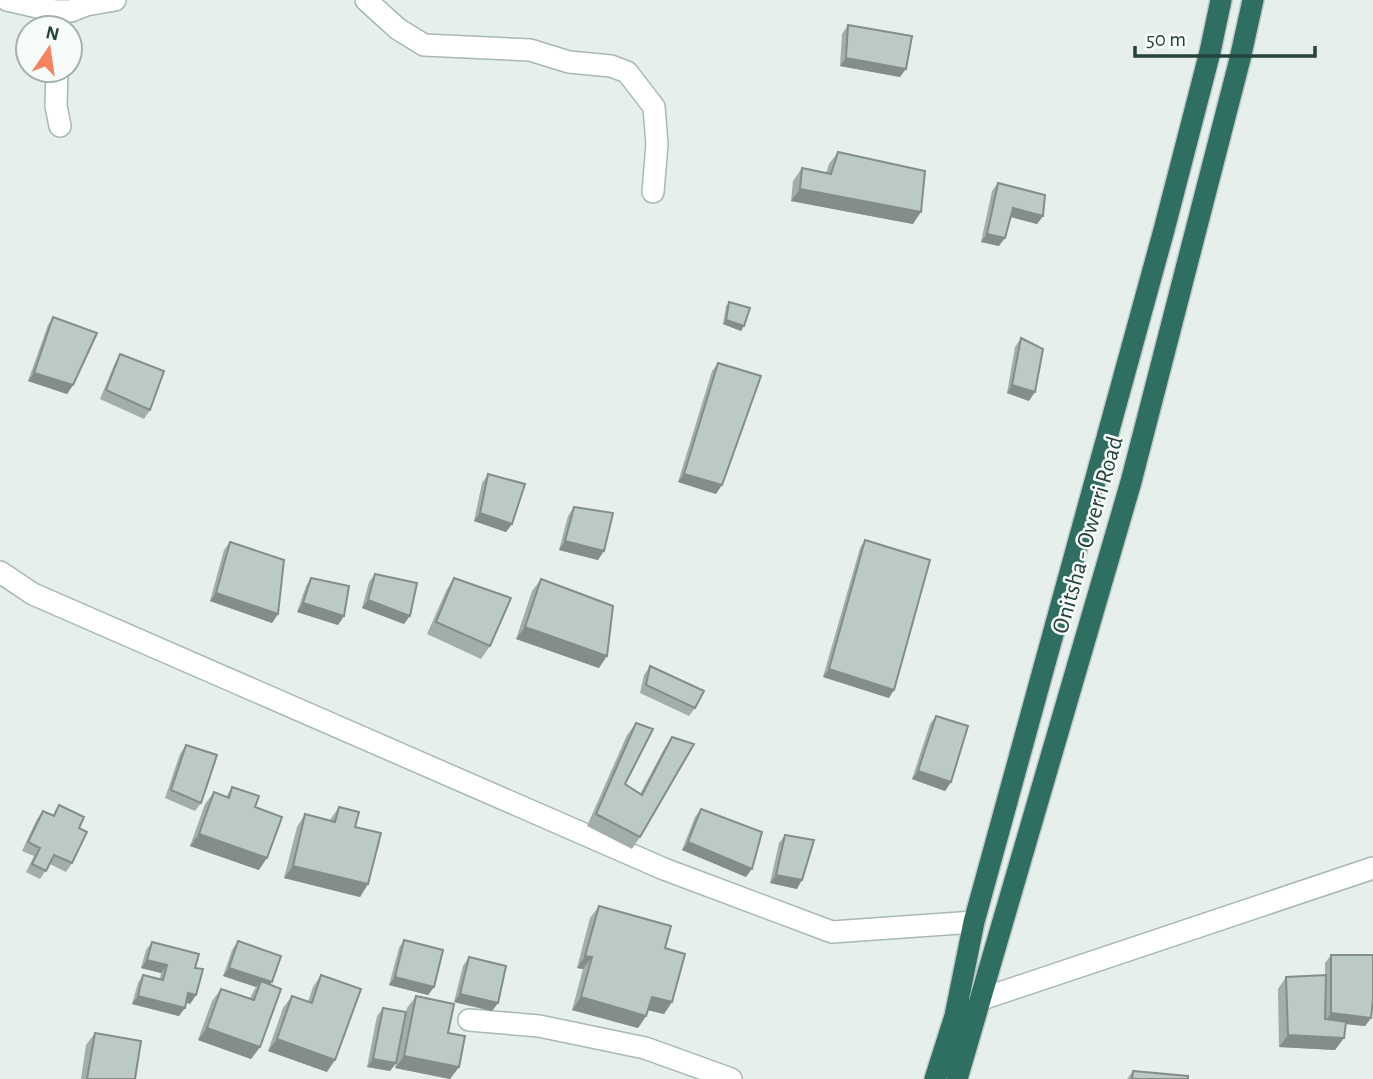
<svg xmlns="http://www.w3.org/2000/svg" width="1373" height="1079" font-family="'Alegreya Sans',sans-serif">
	<rect width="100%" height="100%" fill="#e6efeb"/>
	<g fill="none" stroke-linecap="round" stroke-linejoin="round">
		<g stroke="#a8b8b2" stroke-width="24">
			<path id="minor" d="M7,0L55,11L59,18L55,28
				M366,0L398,29L424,45L530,50L569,62L611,66L627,72L654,107L657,144L653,192
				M55,11H71L86,5L115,0
				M57,70L56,106L60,126
				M0,572L33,594L664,869L832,932L974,922
				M979,1000L1373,868
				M469,1020L539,1026L645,1048L731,1079"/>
		</g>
		<g stroke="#c2cac8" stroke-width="24">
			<path id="highway" d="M935,1079L955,1016L974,922L1164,230L1210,52L1221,0
				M957,1079L1131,482L1240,59L1253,0"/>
		</g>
		<use href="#minor" stroke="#fff" stroke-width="21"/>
		<use href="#highway" stroke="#2f6f62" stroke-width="21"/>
	</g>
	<path fill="#a1aea9" d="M848,25L900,77L840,66L842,34Z
		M838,152L913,224L791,201L793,181L802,168L826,173L829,164Z
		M998,183L1043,216L1037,224L1011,217L999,246L981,242L992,191Z
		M729,302L744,326L741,331L723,324L726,306Z
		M53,317L73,385L67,394L28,381L48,325Z
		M1021,338L1029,401L1007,393L1015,347Z
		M120,354L150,410L144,419L100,399L115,363Z
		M718,363L716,494L678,482L712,371Z
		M488,474L512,524L506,532L474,521L482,483Z
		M574,507L598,560L559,550L568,516Z
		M865,540L889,698L823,677L860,548Z
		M230,542L278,614L272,623L210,601L224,550Z
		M375,574L404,624L362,608L369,582Z
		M311,578L344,616L338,625L297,612L306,586Z
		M454,578L490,646L481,659L427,634L446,591Z
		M541,579L599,668L516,639L532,591Z
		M650,666L695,708L689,716L640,693L644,675Z
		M936,716L951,782L945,791L912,779L930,724Z
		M636,723L625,784L640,794L664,749L672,737L640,837L632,849L587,826L627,735Z
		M186,745L201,803L195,811L165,798L180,754Z
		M232,787L255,807L259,870L190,846L205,804L214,792L226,797Z
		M59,805L79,828L72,863L66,872L50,864L40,879L26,872L34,856L22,851L37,819L43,811L53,815Z
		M339,807L355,827L368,884L360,897L284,878L297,827L305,814L330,820Z
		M701,809L746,877L682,850L695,817Z
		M785,835L797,889L770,883L779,843Z
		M599,906L665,948L672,1002L664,1014L648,1010L646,1016L638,1028L572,1010L583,969L577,968L590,918Z
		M404,940L434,987L428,995L389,985L399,948Z
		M238,941L270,985L260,1047L251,1059L198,1040L212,1001L221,989L250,999L252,994L256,987L223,976L232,950Z
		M152,942L195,968L196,995L190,1004L186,1002L179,1016L132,1004L138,983L143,975L160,979L161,973L141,968L146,950Z
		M1331,955L1371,1018L1365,1026L1346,1024L1335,1050L1279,1047L1278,989L1286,977L1325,975V963Z
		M469,957L498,1003L492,1011L454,1002L463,966Z
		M321,975L327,1072L268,1051L283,1008L292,996L308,1002L313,987Z
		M416,996L448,1033L459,1067L450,1079L395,1068L407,1008Z
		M383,1008L396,1063L390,1071L367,1067L377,1016Z
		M95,1033L135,1079H81L86,1045Z
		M1133,1071L1188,1079H1127Z"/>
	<path fill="#838d89" d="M846,58L906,69L900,77L840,66Z
		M800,189L921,212L913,224L791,201Z
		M1013,208L1043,216L1037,224L1007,216Z
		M987,234L1005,238L999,246L981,242Z
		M726,320L744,326L741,331L723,324Z
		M34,373L73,385L67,394L28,381Z
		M1012,385L1035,392L1029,401L1007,393Z
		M684,474L722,485L716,494L678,482Z
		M480,513L512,524L506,532L474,521Z
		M565,541L604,551L598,560L559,550Z
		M216,593L278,614L272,623L210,601Z
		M368,600L410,616L404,624L362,608Z
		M303,603L344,616L338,625L297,612Z
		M525,627L607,656L599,668L516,639Z
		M829,669L894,690L889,698L823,677Z
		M918,771L951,782L945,791L912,779Z
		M199,834L267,858L259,870L190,846Z
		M688,842L752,869L746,877L682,850Z
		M293,866L368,884L360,897L284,878Z
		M776,875L802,880L797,889L770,883Z
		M585,956L592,957L583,969L577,968Z
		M147,960L167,965L161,973L141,968Z
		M229,968L272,982L266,991L261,981L256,987L223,976Z
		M395,977L434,987L428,995L389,985Z
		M188,993L196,995L190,1004L183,1001Z
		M460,994L498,1003L492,1011L454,1002Z
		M138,996L185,1008L179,1016L132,1004Z
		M581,997L646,1016L638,1028L572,1010Z
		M652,997L672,1002L664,1014L643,1009Z
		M1331,1013L1371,1018L1365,1026L1325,1022Z
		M207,1028L260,1047L251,1059L198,1040Z
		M1288,1035L1344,1038L1335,1050L1279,1047Z
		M277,1039L335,1060L327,1072L268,1051Z
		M404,1056L459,1067L450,1079L395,1068Z
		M373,1059L396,1063L390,1071L367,1067Z"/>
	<path fill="#bbcac4" stroke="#838d89" stroke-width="2" d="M848,25L912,36L906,69L846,58Z
		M838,152L925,171L921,212L800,189L802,168L831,174Z
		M998,183L1045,195L1043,216L1013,208L1005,238L987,234Z
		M729,302L750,308L744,326L726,320Z
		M53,317L97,333L73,385L34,373Z
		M1021,338L1043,349L1035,392L1012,385Z
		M120,354L164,371L150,410L106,390Z
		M718,363L761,376L722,485L684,474Z
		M488,474L525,484L512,524L480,513Z
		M574,507L613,513L604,551L565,541Z
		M865,540L930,560L894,690L829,669Z
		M230,542L284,560L278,614L216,593Z
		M375,574L417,583L410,616L368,600Z
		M311,578L349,586L344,616L303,603Z
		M454,578L511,598L490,646L436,622Z
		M541,579L613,606L607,656L525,627Z
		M650,666L704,691L695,708L646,685Z
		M936,716L968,726L951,782L918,771Z
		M636,723L653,729L625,784L642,795L672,737L694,744L640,837L596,814Z
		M186,745L217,755L201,803L171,790Z
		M232,787L259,796L255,807L282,817L267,858L199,834L214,792L229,798Z
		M59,805L84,817L79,828L87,832L72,863L54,855L46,871L32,864L40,848L28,842L43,811L54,816Z
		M339,807L359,812L355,827L381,833L368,884L293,866L305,814L335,822Z
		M701,809L762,832L752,869L688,842Z
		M785,835L814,840L802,880L776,875Z
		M599,906L671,926L665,948L685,954L672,1002L652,997L646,1016L581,997L592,957L585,956Z
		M404,940L443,950L434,987L395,977Z
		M238,941L281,956L272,982L229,968Z
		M152,942L199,954L195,968L203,969L196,995L188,993L185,1008L138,996L143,975L163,980L167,965L147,960Z
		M1331,955H1373V999L1371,1018L1331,1013Z
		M469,957L506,966L498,1003L460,994Z
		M321,975L361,989L335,1060L277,1039L292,996L312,1003Z
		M1326,975L1325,1019L1346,1022L1344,1038L1288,1035L1286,977Z
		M261,981L281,989L260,1047L207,1028L221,989L254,1000Z
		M416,996L454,1004L448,1033L465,1036L459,1067L404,1056Z
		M383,1008L406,1012L396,1063L373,1059Z
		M95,1033L141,1041L135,1079H87Z
		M1133,1071L1188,1076V1079H1132Z"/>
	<g text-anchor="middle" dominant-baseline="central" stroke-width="5" stroke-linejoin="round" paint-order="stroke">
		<g font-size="24" fill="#24423a" stroke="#f7fbf9">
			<text transform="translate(1088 535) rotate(-74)">Onitsha - Owerri Road</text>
		</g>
	</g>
	<g transform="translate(49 49) rotate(13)"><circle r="33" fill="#f7fbf9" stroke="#a3b1ad" stroke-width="2"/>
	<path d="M0-5L12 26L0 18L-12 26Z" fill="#f4845f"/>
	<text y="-10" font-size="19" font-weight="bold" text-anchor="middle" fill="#24423a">N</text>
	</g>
	<path d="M1135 46v10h180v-10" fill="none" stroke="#24423a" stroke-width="3.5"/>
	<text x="1146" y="46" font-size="21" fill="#24423a" stroke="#f7fbf9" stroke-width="5" paint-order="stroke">50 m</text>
</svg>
